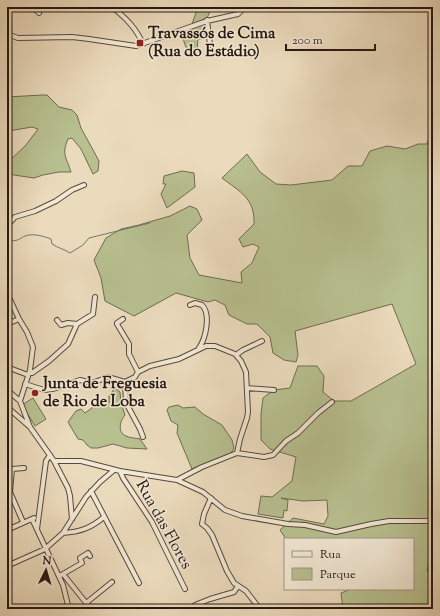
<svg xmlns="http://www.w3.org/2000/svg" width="440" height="616" font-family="'Sorts Mill Goudy',serif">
	<rect width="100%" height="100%" fill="#ebdbbd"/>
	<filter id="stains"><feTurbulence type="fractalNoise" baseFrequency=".005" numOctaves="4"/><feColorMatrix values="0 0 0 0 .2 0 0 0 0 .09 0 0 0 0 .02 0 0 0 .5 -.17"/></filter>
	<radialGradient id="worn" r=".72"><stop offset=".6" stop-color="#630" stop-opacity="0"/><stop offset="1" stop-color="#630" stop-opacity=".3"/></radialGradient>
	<path fill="#b8c090" stroke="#6e6c51" d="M198,7H212L207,18L192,24Z
		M206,23L208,38L198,39L197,50L192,55C185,48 183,42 183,32Z
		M42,95H47L59,107L72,110L77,115L81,128L99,161L98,171L93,174L81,149L72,138L68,139C61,155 67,158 71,172H59L43,175L34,178L14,175L7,172V163L26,145L38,129L32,127L9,131L7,130V113L8,111L7,97Z
		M433,126V547L427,571H433V609H343L341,593L351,589H413V539H286L280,530L293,518L324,524L328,516L327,500L303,501L281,498L288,500L287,511L284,510L283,518L258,514L261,496L272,497L292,481L296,457L270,449L261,440V414L263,398L274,390L290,388L298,366H317L324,376L323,392L334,401H351L416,364L392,304L295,331L298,355L296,362L284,360L273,353L270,337L257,324H247L229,315L225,305L215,300L208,302L176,293L134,316L105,301L101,278L94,260L106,238L121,229L139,225L170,216L190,206L197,209L202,220L187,235L190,258L199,275L242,283L241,272L252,263L259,247L253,244L243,247L239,239L254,224C255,198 240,192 222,178L247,154L260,172L276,184L291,185L332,180L348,166H362L370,151L387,146L405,149L418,144H427Z
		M182,171L194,173L195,187L167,208L161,194L166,184H163L164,176Z
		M115,388L120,392L121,403L125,415C120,421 117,432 126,436C130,438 136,438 140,439L147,449L127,448L113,444L98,448H91L87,445L83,440L78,439L68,422L76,411L81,409L85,413L97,404L109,402V396Z
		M33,398L46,419L35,426L22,405Z
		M178,405L183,408L195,407L203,414L222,425L232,440L234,448L231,453L192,469L177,433L178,425L171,421L167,410L169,407Z"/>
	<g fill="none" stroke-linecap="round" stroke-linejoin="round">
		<path stroke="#6b7a70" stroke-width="1" d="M7,240C17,242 17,240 25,236C33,233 43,236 51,239L52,244C58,248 64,249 70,253L83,245L89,238L150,223"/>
		<g stroke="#56493d" stroke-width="6">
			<path id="minor" d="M33,7L39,13
				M112,7C126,18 136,28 143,44
				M207,20L210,45
				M7,34L18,38L72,37L89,39L136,46L207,21L238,14L242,10L244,7
				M7,226L15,217L35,211L56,201L72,190L84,185
				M7,293L19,319L27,332L33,347L30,370L20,401L30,427
				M190,305L195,303L202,305C211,314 206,338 199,348
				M123,319L117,323V324L129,344V354L138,372
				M57,320L61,325L68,323L77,324
				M7,324L19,319
				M236,355L243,350L262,341
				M7,367L28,375
				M29,373H32L49,361L68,344L77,324L93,314L95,297
				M125,382L126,403L140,429L143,437
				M25,384L44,390L53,389L80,380L92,383L108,377L125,382L135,377L138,372L150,366L179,359L206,346H215L235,354L241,361L246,372L248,412L247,418L240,439L237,453
				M247,388L274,390
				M7,390L20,401
				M7,407L30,427L54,461L68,488L70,496L72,519
				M237,453L264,457L273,455L286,441L298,433L318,413L332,402
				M54,461H81L120,471L177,480L203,492L225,510L242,516L288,524L305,525L336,532L371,524L389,521H433
				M120,471L123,478L152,522L185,589
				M177,480L202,467L237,453
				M91,491L139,583
				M211,498L204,514L202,524L207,528L212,535L227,571L234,583L246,591L260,609
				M32,519L63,585L69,609
				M23,522L10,492L12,469L24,468
				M37,529L46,461L50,455
				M7,530L34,518
				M63,533C80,532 91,528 104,517
				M7,566L45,549L63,533L86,497L100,482L114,470
				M63,574L82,563L80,558L88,553L90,556
				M59,576L63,574L91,609
				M86,603L112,582
				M7,604L11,609
				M195,605L210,599L234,592L238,586"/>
		</g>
		<use href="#minor" stroke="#f2e8d4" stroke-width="4"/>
	</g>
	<g fill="#8f2418" stroke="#f2e8d4" stroke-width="1.5">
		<rect x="136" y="39" width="8" height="8" rx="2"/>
		<circle cx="35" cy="393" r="4"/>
	</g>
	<g text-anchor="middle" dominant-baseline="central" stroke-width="3" stroke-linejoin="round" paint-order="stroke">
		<g font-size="16" font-weight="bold" fill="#251812" stroke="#f2e8d4" text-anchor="start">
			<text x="148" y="34">Travassós de Cima<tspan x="148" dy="18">(Rua do Estádio)</tspan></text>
			<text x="43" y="384">Junta de Freguesia<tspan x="43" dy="18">de Rio de Loba</tspan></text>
		</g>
		<g font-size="16" fill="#251812" stroke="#f2e8d4">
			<text transform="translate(163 525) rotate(61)">Rua das Flores</text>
		</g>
	</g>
	<rect width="440" height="616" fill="none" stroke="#ebdbbd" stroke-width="24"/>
	<rect x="8" y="8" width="424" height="600" fill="none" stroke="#251812" stroke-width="2"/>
	<rect x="12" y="12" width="416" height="592" fill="none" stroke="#251812"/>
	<rect x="284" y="538" width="130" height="52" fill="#f2e8d4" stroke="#a09586"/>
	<rect x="292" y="551" width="20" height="6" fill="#f2e8d4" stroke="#a09586"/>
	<text x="320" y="558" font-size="12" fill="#251812">Rua</text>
	<rect x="292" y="568" width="20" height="12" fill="#b8c090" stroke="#a09586"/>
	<text x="320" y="578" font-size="12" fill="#251812">Parque</text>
	<g transform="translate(46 570) rotate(5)" stroke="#f2e8d4" stroke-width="3" paint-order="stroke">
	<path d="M0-3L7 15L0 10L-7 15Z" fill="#251812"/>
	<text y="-6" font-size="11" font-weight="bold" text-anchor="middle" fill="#251812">N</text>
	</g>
	<path d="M286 44v6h89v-6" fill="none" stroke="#251812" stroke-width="2"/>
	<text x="292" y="44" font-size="12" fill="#251812" stroke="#f2e8d4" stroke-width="3" paint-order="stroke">200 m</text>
	<rect width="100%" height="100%" filter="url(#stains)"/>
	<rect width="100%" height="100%" fill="url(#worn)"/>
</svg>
